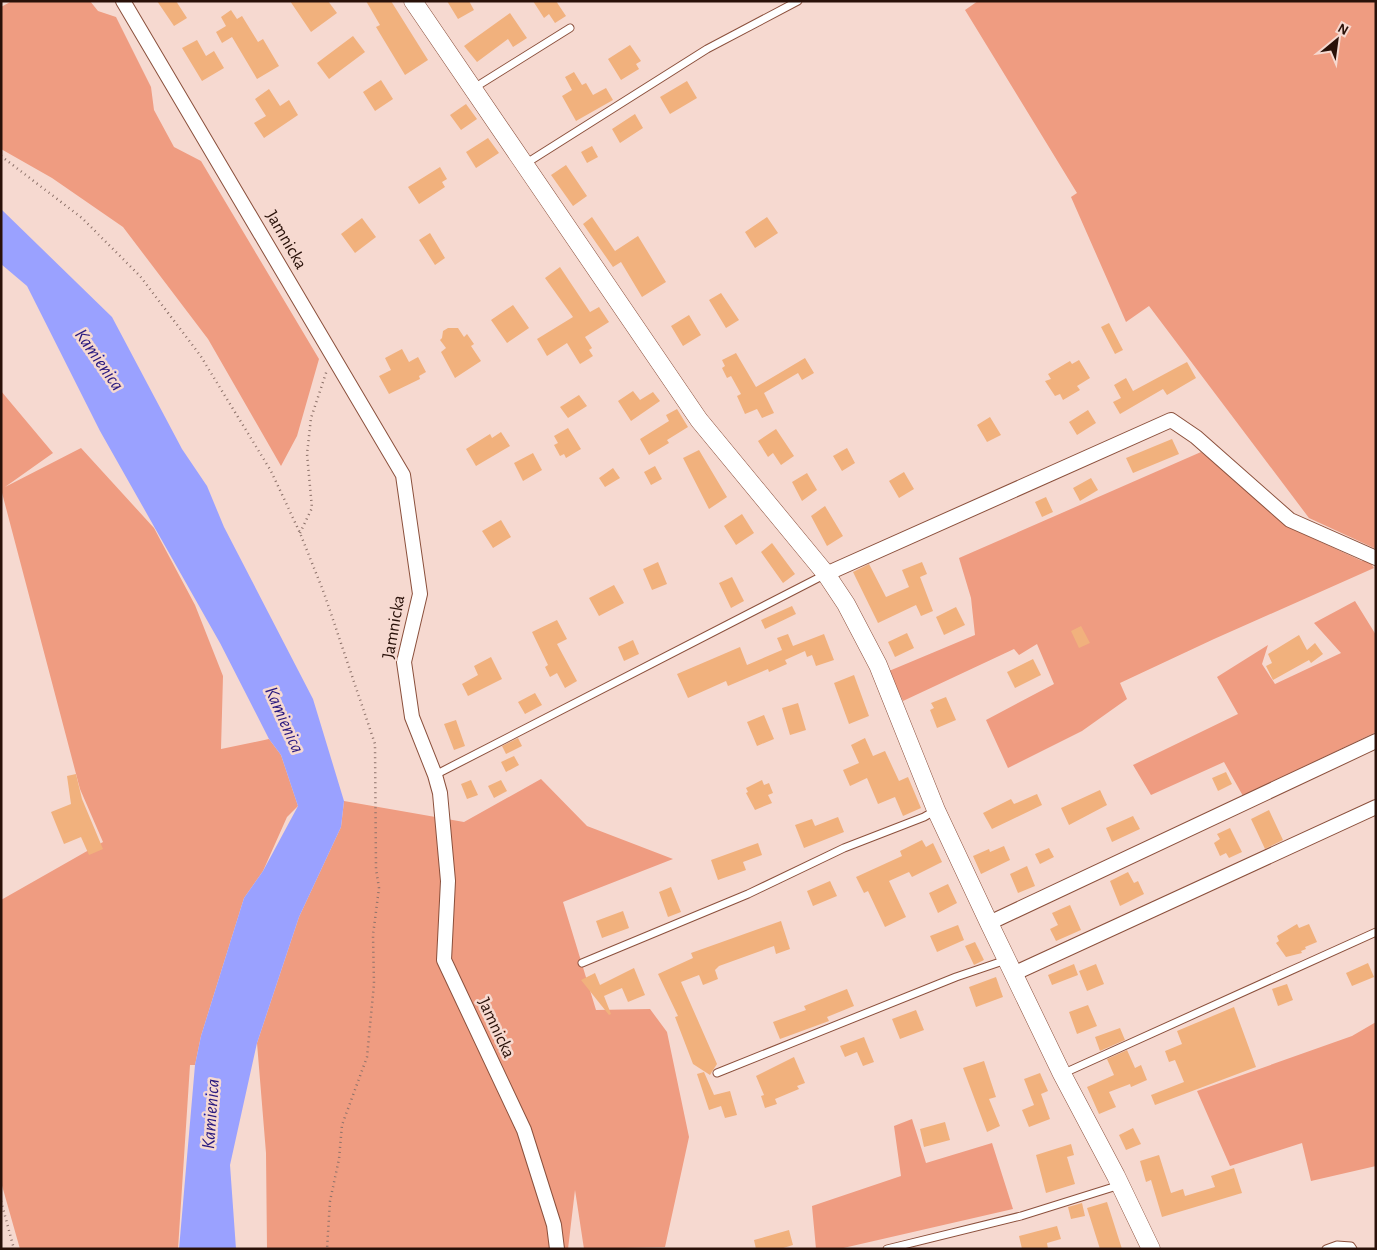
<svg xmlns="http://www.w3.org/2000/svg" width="1377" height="1250" font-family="'Alegreya Sans',sans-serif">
	<rect width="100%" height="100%" fill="#f6d9d0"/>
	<path fill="#ef9c81" d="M12,1H90L98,11L116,17L151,87L154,110L174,147L201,161L319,359L297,436L281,466L208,339L123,227L52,178L1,149V7Z
		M978,1H1376V549L1309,518L1149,306L1126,322L1071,197L1077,193L965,10Z
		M1,391L53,453L5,487L81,448L154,528L195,605L223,676L221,749L269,739L281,755L298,806L287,817L263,871L244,898L201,1036L195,1065H190L178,1249H20L1,1182V900L103,842L80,789L1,489Z
		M1201,452L1299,532L1362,561L1368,559L1374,568L1214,639L1120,683L1127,699L1082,731L1008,768L986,720L1054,684L1037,644L1019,655L1014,649L903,701L889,671L975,635L971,598L959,558Z
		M1355,601L1376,635V732L1243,796L1224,762L1151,795L1133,765L1238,714L1217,677L1268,645L1262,664L1275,684L1341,653L1314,623Z
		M541,779L587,826L673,859L563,902L596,1010L650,1009L667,1032L689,1137L665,1247L584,1249L575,1190L568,1249H267L266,1153L257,1043L299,917L341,827L344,801L464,822Z
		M1376,1022V1166L1311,1181L1302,1143L1230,1166L1197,1091L1352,1036Z
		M912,1119L926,1163L992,1143L1013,1209L839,1249H816L812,1206L901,1176L894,1126Z"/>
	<path fill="#9aa1ff" d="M1,209L112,317L182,449L207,486L224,527L313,699L344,801L341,827L299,917L257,1043L230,1165L236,1249H179L195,1065L201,1036L244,898L263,871L298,806L281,755L269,739L220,643L100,431L27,286L1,264Z"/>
	<path fill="#f1b17d" d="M157,1H176L187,18L174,26Z
		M290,1H328L337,13L311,32Z
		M366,1H391L428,60L405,75L376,27L380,25Z
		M447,1H469L474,10L458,19Z
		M533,1H556L566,16L555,23L549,14L544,18Z
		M231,10L237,19L242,16L258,42L263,39L279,66L257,79L232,37L222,43L216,32L226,26L221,17Z
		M510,13L527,38L513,47L508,39L477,62L464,46Z
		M353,36L365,52L329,79L317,63Z
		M197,40L206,56L214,51L224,68L202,81L182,48Z
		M630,45L641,61L636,64L639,69L621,80L608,59Z
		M574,72L582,85L586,83L593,95L606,88L613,100L576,121L562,96L572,90L565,77Z
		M381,80L393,99L375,111L363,92Z
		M687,81L697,98L670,114L660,97Z
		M269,89L280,106L289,100L298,115L264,138L254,123L266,116L255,99Z
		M466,104L477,119L461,130L450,115Z
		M635,114L643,128L620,143L612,129Z
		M488,138L499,153L476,168L466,152Z
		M592,146L598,157L587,163L581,152Z
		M566,165L587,196L573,206L551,175Z
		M440,167L447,179L442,182L445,187L419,204L408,187Z
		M592,217L615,251L638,236L666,282L642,297L621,262L613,267L583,224Z
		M767,217L778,233L755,248L745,232Z
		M362,218L376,237L355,253L341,234Z
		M430,233L445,258L435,265L419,240Z
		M560,267L590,312L599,307L609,322L585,337L592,348L589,350L593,356L580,364L567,343L547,356L537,339L573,317L545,278Z
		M721,293L739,320L726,328L709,300Z
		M513,305L529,328L507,343L491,320Z
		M689,315L701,335L683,346L671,326Z
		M1109,323L1123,350L1115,354L1101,327Z
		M448,328H458L464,337L467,334L474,344L471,346L481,361L455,378L441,352L446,348L440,340L442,338L443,331Z
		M402,349L409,362L418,357L426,372L419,376L420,379L389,394L379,376L391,370L385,358Z
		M736,353L756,387L805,358L814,373L802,380L798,373L764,393L774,413L762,418L757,409L745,414L737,396L741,394L731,376L727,378L722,368L725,366L722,360Z
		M1079,360L1090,378L1077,386L1080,390L1063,400L1060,394L1055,396L1045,381L1051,379L1048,374L1070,361L1072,364Z
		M1187,362L1196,378L1167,395L1163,389L1120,414L1113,402L1121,398L1114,385L1126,378L1133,391Z
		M633,391L640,400L653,392L660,401L631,421L618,401Z
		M579,395L587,406L568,418L560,407Z
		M677,409L688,427L667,440L669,443L649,455L640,439L669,421L666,415Z
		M1088,410L1096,423L1077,435L1069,422Z
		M990,417L1001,435L987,442L977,425Z
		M568,428L581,449L566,458L564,454L560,456L554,445L558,443L554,436Z
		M776,429L794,456L781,465L773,453L768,457L758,441Z
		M501,432L510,446L476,466L466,449L490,434L492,438Z
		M1172,439L1179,454L1133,473L1126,458Z
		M847,448L855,463L842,471L833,456Z
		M699,450L727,497L709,509L683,458Z
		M533,453L542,470L523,481L514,463Z
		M655,466L662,479L651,485L644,472Z
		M613,468L620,478L605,487L599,478Z
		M904,472L914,489L899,498L889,481Z
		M807,473L817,490L802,501L792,482Z
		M1091,478L1098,490L1080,501L1073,488Z
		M1046,497L1053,512L1042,517L1035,502Z
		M825,506L843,536L827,546L811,516Z
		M742,514L754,533L736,545L724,526Z
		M501,520L511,537L493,548L482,531Z
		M772,543L795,574L783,583L761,552Z
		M658,562L667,584L652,590L643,569Z
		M922,562L927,574L920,577L933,611L921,616L916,605L878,623L853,572L869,564L886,597L909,587L902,570Z
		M732,577L744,601L731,608L719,583Z
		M614,585L624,603L599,616L589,598Z
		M792,606L796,614L765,629L761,620Z
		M956,607L965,625L944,635L936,617Z
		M557,620L567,639L557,644L577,681L565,688L557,673L550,677L545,667L548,665L532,632Z
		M1081,626L1090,643L1079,648L1071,631Z
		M907,633L914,648L895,657L888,642Z
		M788,634L793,646L824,634L834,660L816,666L812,655L807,657L805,651L785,660L787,664L769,672L768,669L728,686L726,681L688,698L677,674L740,647L747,665L782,650L777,638Z
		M1299,635L1307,650L1315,643L1323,654L1311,663L1309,660L1273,680L1266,666L1272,663L1268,654Z
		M633,640L639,654L624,661L618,647Z
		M491,657L502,679L468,696L462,684L478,675L474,666Z
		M1033,659L1041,675L1015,688L1007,672Z
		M854,675L869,716L849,724L834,683Z
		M535,693L542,705L525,714L518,702Z
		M946,697L956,720L937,728L930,710L934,708L931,703Z
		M798,703L806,730L790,735L782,708Z
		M764,715L774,739L757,746L747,722Z
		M456,720L465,746L454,750L444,724Z
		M518,738L522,746L506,754L502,746Z
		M865,738L873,756L885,751L899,781L908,777L921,808L903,816L895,797L878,804L867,778L850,786L843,770L859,763L851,745Z
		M514,756L519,765L506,772L501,762Z
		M1226,772L1232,784L1218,791L1212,778Z
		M76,774L82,799L103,849L89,855L81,837L64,844L51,812L71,804L67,776Z
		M471,780L478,795L467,799L461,784Z
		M501,780L507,791L494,798L488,786Z
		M762,780L764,785L769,783L773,793L768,795L772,803L755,810L746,793L748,792L746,788Z
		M1100,790L1107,805L1069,825L1061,808Z
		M1037,794L1042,805L992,829L983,813L1011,799L1014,804Z
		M1269,810L1283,840L1265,849L1251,819Z
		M1133,816L1140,829L1112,842L1106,828Z
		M838,817L844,832L804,848L795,825L812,819L815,826Z
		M1230,828L1242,852L1229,858L1226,853L1220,856L1214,843L1220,839L1217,834Z
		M922,840L926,847L933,843L942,862L912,877L909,872L889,881L906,917L885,927L868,891L864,893L856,877L902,856L900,851Z
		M758,843L762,855L743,862L746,870L718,880L711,860Z
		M1004,846L1010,860L981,874L973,856L989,849L990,852Z
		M1049,848L1054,857L1040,864L1035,854Z
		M1027,866L1035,886L1018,893L1010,874Z
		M1128,872L1134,883L1138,881L1144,894L1120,906L1110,881Z
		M830,881L837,896L813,906L807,891Z
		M948,884L957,903L938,913L929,893Z
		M671,887L681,912L668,917L659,892Z
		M1070,905L1081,930L1056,941L1050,929L1058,925L1052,913Z
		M623,911L629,928L602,938L596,921Z
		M781,921L790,949L776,954L774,946L719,966L715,970L718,979L703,985L699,975L681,982L717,1064L710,1075L693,1064L675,1017L678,1016L658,974L693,958L691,953Z
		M1297,924L1299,928L1309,924L1317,942L1305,947L1306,949L1301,951L1302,953L1286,957L1276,943L1279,941L1277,936Z
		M958,925L964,940L937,952L930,936Z
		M975,942L984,960L974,965L965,946Z
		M1368,963L1374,977L1352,986L1346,973Z
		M1074,964L1078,975L1052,985L1048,975Z
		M1096,964L1104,984L1087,991L1079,971Z
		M634,968L645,995L628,1002L622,988L604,996L611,1014L609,1015L581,980L595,973L600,985Z
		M996,977L1003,997L976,1007L969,987Z
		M1287,984L1293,1000L1278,1006L1272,989Z
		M847,989L854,1006L827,1017L829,1021L780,1039L773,1022L806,1010L804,1006Z
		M1088,1005L1097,1026L1077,1034L1069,1012Z
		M1234,1007L1256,1067L1155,1105L1151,1095L1184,1082L1175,1060L1169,1062L1165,1051L1182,1044L1177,1031Z
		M916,1010L924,1030L900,1039L892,1019Z
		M1120,1028L1125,1040L1100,1051L1095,1037Z
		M864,1037L874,1062L863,1066L857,1052L845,1057L840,1046Z
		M1127,1050L1135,1068L1141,1065L1147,1080L1131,1087L1130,1084L1109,1092L1116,1107L1099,1114L1087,1087L1114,1075L1107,1059Z
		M794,1057L805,1083L797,1086L799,1089L775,1099L777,1104L765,1108L761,1096L764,1095L756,1076Z
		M984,1061L996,1097L989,1099L1000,1126L987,1132L963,1068Z
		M704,1072L714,1095L730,1091L737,1115L725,1118L721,1106L709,1110L697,1074Z
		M1040,1073L1048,1091L1041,1094L1050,1119L1029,1127L1022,1110L1034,1105L1024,1079Z
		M945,1122L950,1140L924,1147L920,1129Z
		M1133,1128L1141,1144L1126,1150L1119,1135Z
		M1071,1144L1074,1155L1067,1157L1075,1184L1046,1193L1036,1155Z
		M1159,1155L1171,1193L1183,1189L1185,1196L1215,1187L1211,1176L1234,1168L1242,1193L1162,1217L1151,1180L1146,1182L1140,1161Z
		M1107,1202L1122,1249H1100L1087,1208Z
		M1082,1203L1085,1216L1071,1219L1068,1207Z
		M1057,1226L1061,1239L1047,1243L1048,1249H1022L1019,1236Z
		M789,1230L793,1245L780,1249H756L754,1240Z"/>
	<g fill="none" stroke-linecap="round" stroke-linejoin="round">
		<g stroke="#8b503c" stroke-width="9">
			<path id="service" d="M474,88L570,28
				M525,164L707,49L798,1
				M435,775L826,574
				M582,963L748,894L844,848L924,817L936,810
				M717,1073L956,977L1006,960
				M1062,1074L1376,932
				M887,1249L1021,1216L1120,1185
				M1326,1249L1337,1245L1351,1246L1353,1249"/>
		</g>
		<g stroke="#8b503c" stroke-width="16">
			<path id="minor" d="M123,1L403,475L420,594L404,662L412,717L435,775L440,793L448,881L444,960L524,1130L554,1225L557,1249
				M826,574L1171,420L1196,437L1290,520L1376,558
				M989,923L1376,741
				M1013,974L1376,807"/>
		</g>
		<g stroke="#8b503c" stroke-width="19">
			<path id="tertiary" d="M413,1L699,420L826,574L846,604L878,665L936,810L989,923L1062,1074L1116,1176L1151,1249"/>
		</g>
		<path stroke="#8d726a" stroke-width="2.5" stroke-dasharray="1 4" stroke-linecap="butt" d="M1,156L82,218L140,276L200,355L271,471L300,533L324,593L375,744L376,869L379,888L373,935L374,984L367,1057L342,1125L339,1159L330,1201L327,1249
			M300,533L312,508L307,454L311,418L327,370
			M1,1201L14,1249"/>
		<use href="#service" stroke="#fff" stroke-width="7"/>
		<use href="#minor" stroke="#fff" stroke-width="14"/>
		<use href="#tertiary" stroke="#fff" stroke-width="18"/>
	</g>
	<g text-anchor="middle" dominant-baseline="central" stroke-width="5" stroke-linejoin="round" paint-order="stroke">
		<g font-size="18" fill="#291109" stroke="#f6d9d0">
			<text transform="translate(286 240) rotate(60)">Jamnicka</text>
			<text transform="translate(394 627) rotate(-80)">Jamnicka</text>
			<text transform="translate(496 1028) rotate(65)">Jamnicka</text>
		</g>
		<g font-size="19" font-style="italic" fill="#28187e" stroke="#f6d9d0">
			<text transform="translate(99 360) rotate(55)">Kamienica</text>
			<text transform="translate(284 720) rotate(66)">Kamienica</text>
			<text transform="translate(211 1114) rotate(-86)">Kamienica</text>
		</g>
	</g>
	<rect width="1377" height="1250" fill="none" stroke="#291109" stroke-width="5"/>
	<g transform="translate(1337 40) rotate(29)" stroke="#f6d9d0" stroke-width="4" paint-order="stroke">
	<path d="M0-4L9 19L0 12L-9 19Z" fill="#291109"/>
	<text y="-8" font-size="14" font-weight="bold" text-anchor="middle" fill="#291109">N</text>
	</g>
</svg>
